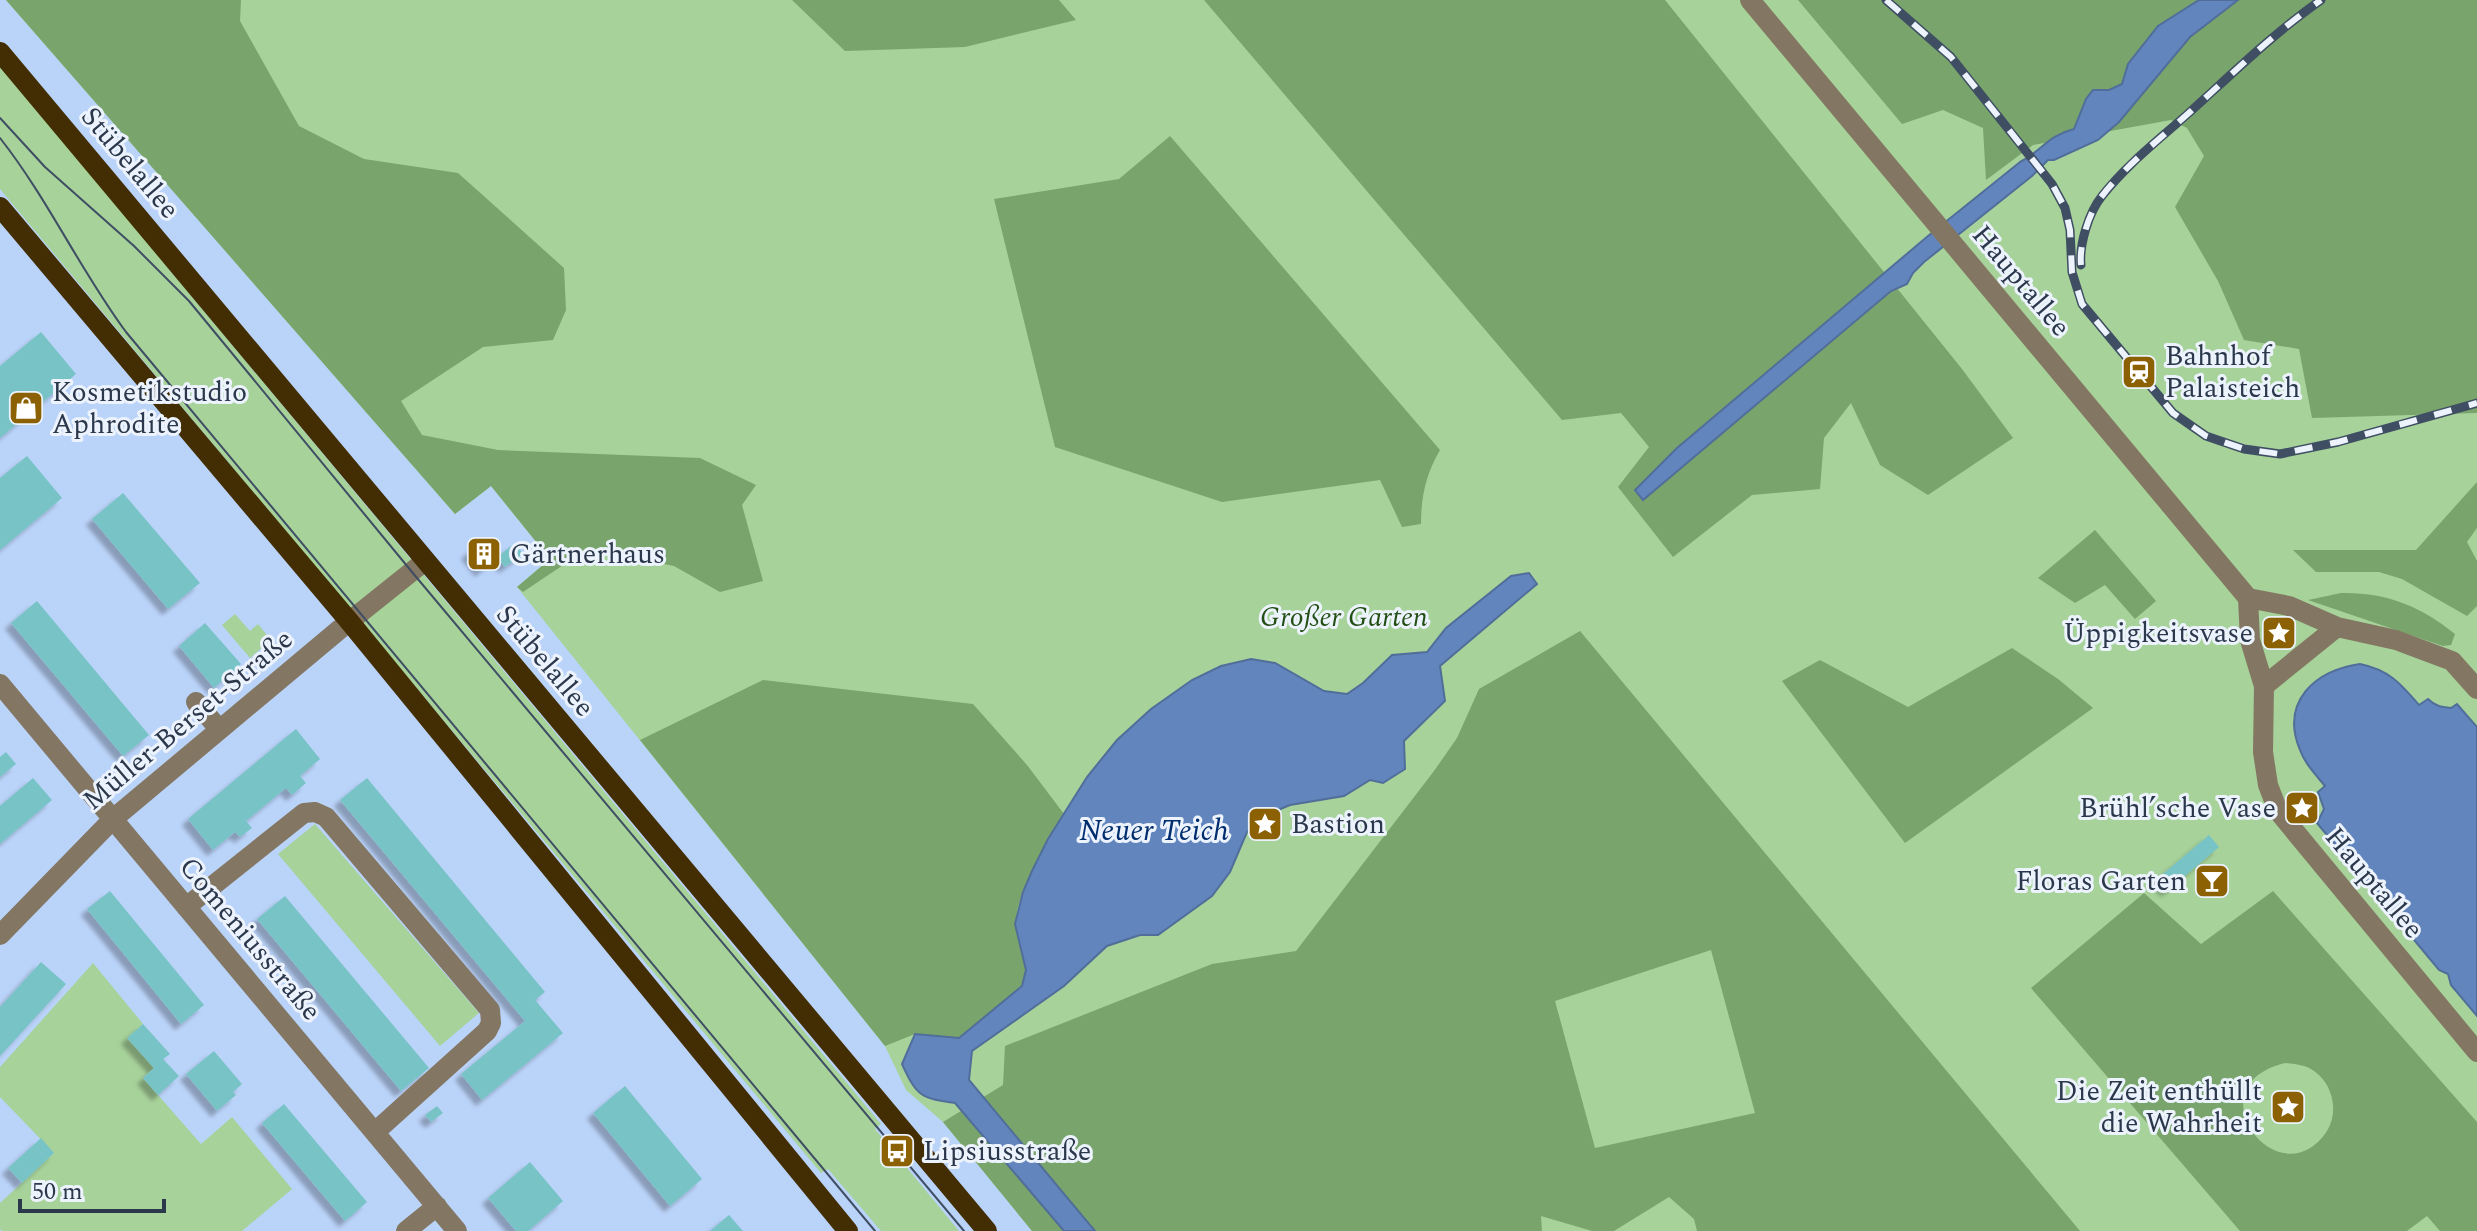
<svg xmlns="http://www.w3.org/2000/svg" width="2477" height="1231" font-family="Spectral,serif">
	<defs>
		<filter id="shadow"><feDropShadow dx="-6" dy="6" stdDeviation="2" flood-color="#0004"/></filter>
	</defs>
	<rect width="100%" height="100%" fill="#bad3f9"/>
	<path fill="#a7d29a" d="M6,0H2477V1231H1032L943,1122L906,1090L885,1046L517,587L550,559L491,486L455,514Z
		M0,66L881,1124L875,1129L959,1231H881L828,1169L821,1173L0,189Z
		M235,614L250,631L258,624L271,640L250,658L222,625Z
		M315,824L479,1013L440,1046L278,854Z
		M93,963L143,1024L128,1038L154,1068L143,1078L201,1144L232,1117L292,1189L242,1231H2L0,1229V1203L54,1153L0,1097V1067Z"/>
	<path fill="#79a46c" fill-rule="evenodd" d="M6,0H241L240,21L299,126L364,159L458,173L564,268L566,310L553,340L483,347L401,401L422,435L498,450L700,458L756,485L742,505L763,581L720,592L674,566L587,549L523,592L517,587L550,559L491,486L455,514Z
		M792,0H1059L1076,20L965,47L845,51Z
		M1204,0H1665L1962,369L2013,438L1928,495L1880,465L1851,403L1824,438L1820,489L1752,495L1673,557L1618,487L1649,447L1621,413L1562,420Z
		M1798,0H2477V413L2312,418L2299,349L2244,340L2218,281L2175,207L2204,156L2187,128L2171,120L2033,145L1986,180L1983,128L1943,110L1902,124Z
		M1170,136L1440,450C1426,474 1421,496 1421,524L1402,527L1380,480L1222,502L1055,447L994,199L1119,179Z
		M2477,482V528L2467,542L2477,561V606L2467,616L2402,579L2379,572H2316L2293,550H2416Z
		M2095,530L2156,601L2135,619L2105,585L2075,603L2038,578Z
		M2341,593C2385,592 2421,606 2455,634L2451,645L2443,646L2308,600Z
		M1580,631L2080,1231H1697L1694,1219L1669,1197L1614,1231H1592L1541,1216L1542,1231H1032L943,1122L1003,1085L1005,1046L1212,964L1296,951L1434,771L1457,738L1479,689ZM1711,950L1755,1113L1595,1148L1555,1001Z
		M2012,648L2058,679L2093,708L1905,843L1782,681L1820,660L1908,707Z
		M763,680L973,704L1027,765L1064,814C1049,839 1013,897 1016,926C1018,945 1033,969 1021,986C1011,1001 975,1025 959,1038L915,1034L885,1046L640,740Z
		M2273,891L2477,1122V1231H2440L2427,1216L2407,1231H2240L2031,988L2144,893L2201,944ZM2285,1063C2295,1064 2306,1065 2314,1071C2333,1084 2339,1112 2327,1131C2280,1202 2190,1086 2285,1063Z"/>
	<path fill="#6185bc" stroke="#516e9a" stroke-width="2" d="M2199,0H2238L2190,37L2119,122L2098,140L2054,160H2048L2032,176L1924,262L1913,273L1907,284L1891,291L1643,500L1635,490L1677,448L1928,236L2020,162C2043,150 2047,136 2074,129L2086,99L2093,90H2109L2122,84L2128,64L2158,26Z
		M1529,573L1537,584L1440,666L1445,701L1404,741L1405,769L1383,783L1370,780L1344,796L1290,805L1266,815L1247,832L1230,872L1212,896L1158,935H1140L1107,946L1064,986L972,1051L969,1080L1095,1231H1064L955,1103C921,1098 917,1097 902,1064L915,1034L959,1038L1022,986L1026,970L1015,924L1023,892L1032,871L1048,839L1087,777L1117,740L1151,709L1192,680L1221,666L1251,659L1275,663L1324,691L1347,694L1363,683L1392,655L1427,652L1446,628L1511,576Z
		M2360,664C2389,670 2400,683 2419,705L2428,699C2435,706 2441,707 2451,708L2457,704L2477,727V1016L2451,985L2448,974L2439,970L2317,823L2324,809L2318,792L2325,786C2316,775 2305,764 2300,750C2280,702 2315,670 2360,664Z"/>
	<path fill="#78c3c6" filter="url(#shadow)" d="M41,332L76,374L0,438V366Z
		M27,456L62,498L0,550V478Z
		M123,493L200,583L168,609L92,519Z
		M486,537L501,554L515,543L523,554L505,567L497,557L481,571L467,553Z
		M37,601L149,735L123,756L11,623Z
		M205,623L241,664L214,688L179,646Z
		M296,729L320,759L300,776L306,783L292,795L286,788L246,821L252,828L240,837L235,832L213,850L188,819Z
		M6,752L16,764L0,777V757Z
		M33,778L52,800L0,844V806Z
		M367,778L545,992L535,1000L563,1033L482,1100L461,1074L525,1021L340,800Z
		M2209,835L2219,847L2167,891L2157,879Z
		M110,891L204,1005L181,1024L87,909Z
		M285,896L429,1068L401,1091L257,919Z
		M41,962L66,984L0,1056V1007Z
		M143,1024L170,1054L163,1059L179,1076L158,1095L143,1078L154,1068L127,1038Z
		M214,1051L242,1084L233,1092L236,1095L217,1111L186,1074Z
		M625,1086L702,1179L670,1206L593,1113Z
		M284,1104L367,1202L345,1221L262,1123Z
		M437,1106L443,1113L431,1122L425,1115Z
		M41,1138L54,1153L22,1183L8,1168Z
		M530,1162L563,1201L528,1231H516L488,1198Z
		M729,1215L743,1231H710Z"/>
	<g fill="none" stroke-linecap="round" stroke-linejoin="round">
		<path stroke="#837662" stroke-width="20" d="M1750,0L2248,598L2289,606L2337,627L2396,640L2452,661L2477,689
			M2248,598L2250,640L2264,686L2263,752L2268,785L2278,811L2477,1052
			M0,684L457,1231
			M2264,686L2337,627
			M196,702L219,729
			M186,907L304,813L315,812L326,817L490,1010L491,1023L487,1031L375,1132
			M0,935L113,819L340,629L425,561
			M406,1231L437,1206"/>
		<path stroke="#432d02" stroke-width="20" d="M0,52L987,1231
			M0,207L349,621L848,1231"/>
		<path stroke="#3f4e63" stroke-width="2" d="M0,118L45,167L134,246L189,301L412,572L964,1231
			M0,138C48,199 80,270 126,332L875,1231"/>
		<g stroke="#3f4e63" stroke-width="9">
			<path id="rail" d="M1886,0L1951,57L2052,184L2065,208L2070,230L2072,272L2082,304L2173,413L2206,436L2244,449L2280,454L2338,442L2477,403
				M2081,265C2079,244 2089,212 2102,196C2127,164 2161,138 2191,111C2233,73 2274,33 2321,0"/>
		</g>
		<use href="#rail" stroke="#ecf3fd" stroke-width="6" stroke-dasharray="18" stroke-linecap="butt"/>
	</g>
	<defs>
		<g id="station-square" transform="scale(1.8)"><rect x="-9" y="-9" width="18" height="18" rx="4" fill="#8b6103" stroke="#ecf3fd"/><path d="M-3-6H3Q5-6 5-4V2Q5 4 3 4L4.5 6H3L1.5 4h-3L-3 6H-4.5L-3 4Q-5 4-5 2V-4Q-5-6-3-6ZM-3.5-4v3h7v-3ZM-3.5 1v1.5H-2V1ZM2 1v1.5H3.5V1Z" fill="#fff"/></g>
		<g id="shop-square" transform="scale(1.8)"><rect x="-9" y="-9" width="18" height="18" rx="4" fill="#8b6103" stroke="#ecf3fd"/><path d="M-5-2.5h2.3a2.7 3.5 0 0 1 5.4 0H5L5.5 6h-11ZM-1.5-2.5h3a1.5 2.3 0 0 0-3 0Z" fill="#fff"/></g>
		<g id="building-square" transform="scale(1.8)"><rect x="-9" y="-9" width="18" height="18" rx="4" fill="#8b6103" stroke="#ecf3fd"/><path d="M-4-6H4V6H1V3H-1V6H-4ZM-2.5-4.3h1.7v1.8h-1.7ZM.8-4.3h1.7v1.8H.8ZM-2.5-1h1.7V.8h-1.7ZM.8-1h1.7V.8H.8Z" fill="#fff"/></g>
		<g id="sight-square" transform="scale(1.8)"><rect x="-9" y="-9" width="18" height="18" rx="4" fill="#8b6103" stroke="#ecf3fd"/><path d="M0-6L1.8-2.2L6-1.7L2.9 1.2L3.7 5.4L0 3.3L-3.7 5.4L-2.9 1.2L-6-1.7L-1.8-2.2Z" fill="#fff"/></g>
		<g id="bar-square" transform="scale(1.8)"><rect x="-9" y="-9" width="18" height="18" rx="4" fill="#8b6103" stroke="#ecf3fd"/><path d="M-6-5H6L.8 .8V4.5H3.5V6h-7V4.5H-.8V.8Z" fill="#fff"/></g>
		<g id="bus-square" transform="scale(1.8)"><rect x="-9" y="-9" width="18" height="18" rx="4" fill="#8b6103" stroke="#ecf3fd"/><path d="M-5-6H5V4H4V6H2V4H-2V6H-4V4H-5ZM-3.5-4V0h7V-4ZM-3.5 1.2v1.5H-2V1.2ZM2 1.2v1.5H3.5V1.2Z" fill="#fff"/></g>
	</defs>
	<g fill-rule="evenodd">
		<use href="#station-square" x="2139" y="372"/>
		<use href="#shop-square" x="26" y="408"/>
		<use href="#building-square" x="484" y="554"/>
		<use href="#sight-square" x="2279" y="633"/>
		<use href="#sight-square" x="2302" y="808"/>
		<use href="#sight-square" x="1265" y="824"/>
		<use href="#bar-square" x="2212" y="881"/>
		<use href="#sight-square" x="2288" y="1107"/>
		<use href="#bus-square" x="897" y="1151"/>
	</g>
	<g text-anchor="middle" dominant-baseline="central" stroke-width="6" stroke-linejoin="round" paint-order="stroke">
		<g font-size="28" fill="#2b384b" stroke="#ecf3fd">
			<text transform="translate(130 163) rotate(50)">Stübelallee</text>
			<text transform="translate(2021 281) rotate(50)">Hauptallee</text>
			<text transform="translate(545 661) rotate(50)">Stübelallee</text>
			<text transform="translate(188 720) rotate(-40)">Müller-Berset-Straße</text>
			<text transform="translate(2374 883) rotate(50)">Hauptallee</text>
			<text transform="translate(250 939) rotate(50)">Comeniusstraße</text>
		</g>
		<g font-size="28" fill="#2b384b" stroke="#ecf3fd" text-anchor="start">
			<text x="2165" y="356">Bahnhof<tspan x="2165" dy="32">Palaisteich</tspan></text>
			<text x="52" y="392">Kosmetikstudio<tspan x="52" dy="32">Aphrodite</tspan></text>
			<text x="510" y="554">Gärtnerhaus</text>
			<text x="2253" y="633" text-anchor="end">Üppigkeitsvase</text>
			<text x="2276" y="808" text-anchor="end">Brühl’sche Vase</text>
			<text x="1291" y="824">Bastion</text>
			<text x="2186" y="881" text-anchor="end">Floras Garten</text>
			<text x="2262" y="1091" text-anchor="end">Die Zeit enthüllt<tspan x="2262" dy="32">die Wahrheit</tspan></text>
			<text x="923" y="1151">Lipsiusstraße</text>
		</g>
		<g font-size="28" font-style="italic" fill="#234e14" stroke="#ecf3fd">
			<text x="1344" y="617">Großer Garten</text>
		</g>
		<g font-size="30" font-style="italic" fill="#002d6e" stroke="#ecf3fd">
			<text x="1154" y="831">Neuer Teich</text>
		</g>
	</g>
	<path d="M20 1199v12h144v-12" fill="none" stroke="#2b384b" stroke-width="4"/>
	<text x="32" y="1199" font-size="24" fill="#2b384b" stroke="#ecf3fd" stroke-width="6" paint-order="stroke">50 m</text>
</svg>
